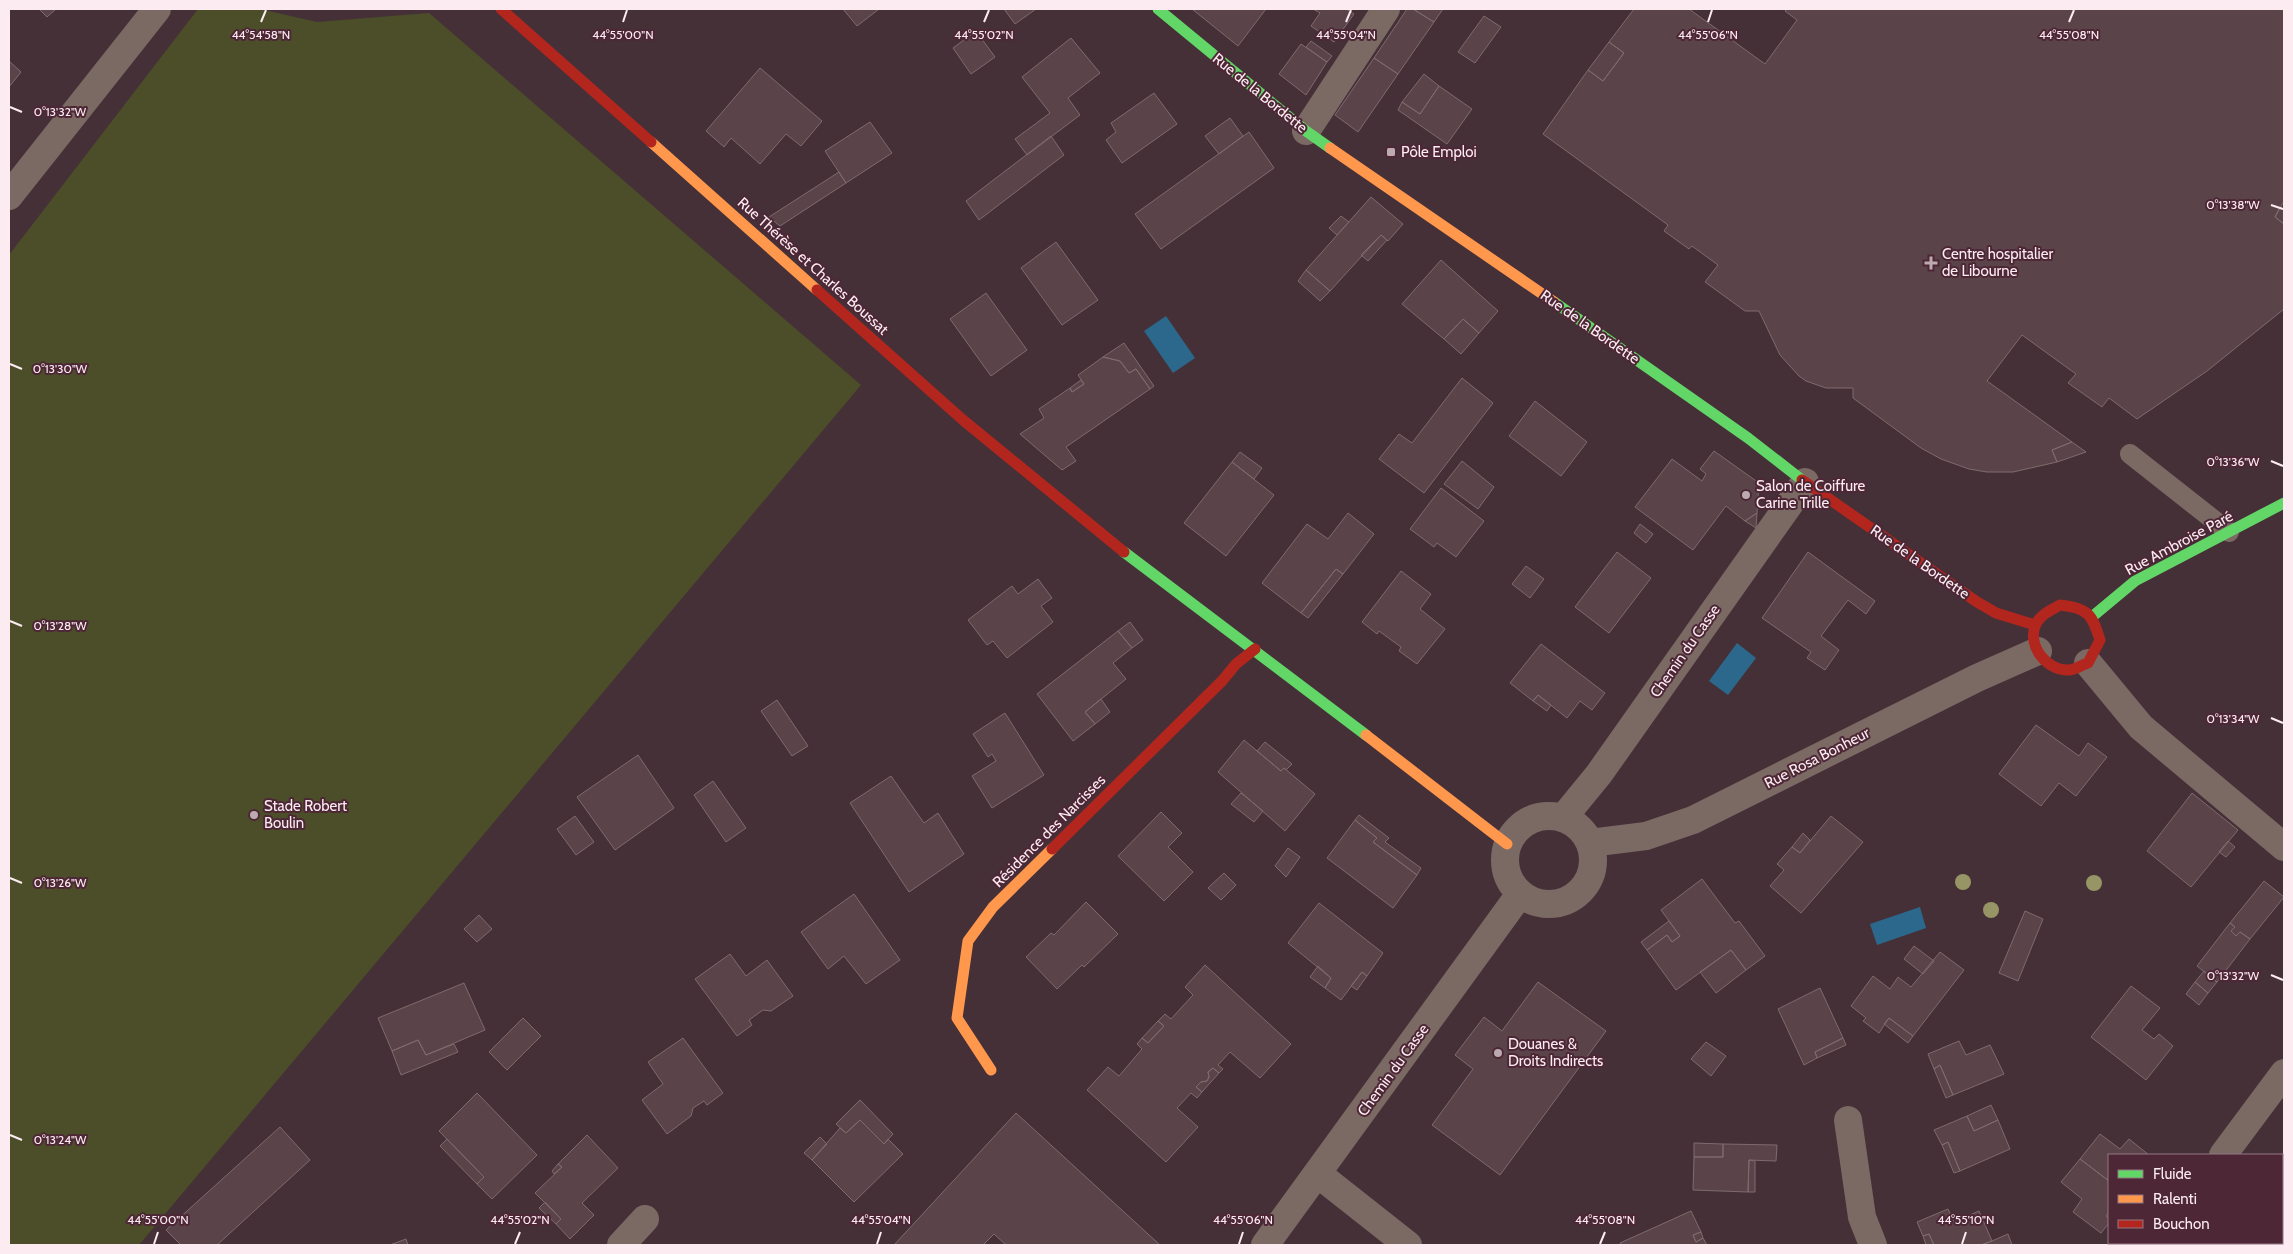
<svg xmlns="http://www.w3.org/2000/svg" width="2293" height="1254" font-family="Cabin,sans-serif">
	<rect width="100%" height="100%" fill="#453038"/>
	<path fill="#4b4e28" d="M198,9H260L317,22L429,13L861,385L139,1245H9V255Z"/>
	<path fill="#2c688b" d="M1166,316L1195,358L1173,373L1144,331Z
		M1737,643L1756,658L1728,695L1709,681Z
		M1920,907L1926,928L1877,945L1870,924Z"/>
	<path fill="#5a4449" stroke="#7e6b6e" d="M39,9H56L47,17Z
		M843,9H879L857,26Z
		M1004,9H1036L1015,24Z
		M1192,9H1266L1238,46Z
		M1313,9H1346L1354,14L1334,42L1311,26L1320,13Z
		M1407,9H1413L1434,22L1398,74L1374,58Z
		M1413,9H1443L1434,22Z
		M1634,9H1689L1765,64L1797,20L1785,11L1787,9H2284V201L2275,217L2284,224V309L2207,371L2137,419L2109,398L2102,407L2068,383L2076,374L2022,335L1987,381L2072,442L2052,450L2057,462L2013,472H1987L1969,469L1941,459L1921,448L1853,398V388H1826L1806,381L1799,376L1780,355L1759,311H1745L1705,282L1718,265L1692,246L1689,249L1664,231L1668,225L1543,134L1588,70L1603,81L1624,53L1609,42Z
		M1484,16L1501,27L1475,63L1458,52Z
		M976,31L995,57L971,74L953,48Z
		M1071,38L1100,73L1068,98L1080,115L1027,155L1015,139L1050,113L1022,77Z
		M1311,41L1332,56L1327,62L1306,47Z
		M1609,42L1624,53L1603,81L1588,70Z
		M1301,44L1327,62L1306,95L1279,74Z
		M1374,58L1398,74L1358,132L1335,115Z
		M9,61L21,72L9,87Z
		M760,68L822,121L801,146L786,134L760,164L731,138L724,147L706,131Z
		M1424,74L1439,86L1420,114L1402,102Z
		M1439,86L1472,109L1447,144L1398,110L1402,102L1420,114Z
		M1154,93L1177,124L1122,163L1106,140L1116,132L1111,123Z
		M1230,118L1243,136L1219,154L1205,136Z
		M870,122L892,153L846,183L825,151Z
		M1249,132L1274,168L1161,249L1135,214Z
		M1051,136L1064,155L979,220L966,201Z
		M839,172L846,183L780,226L769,217Z
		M1371,197L1403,224L1388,241L1381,235L1330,291L1306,270Z
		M2280,207L2284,210V224L2275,217Z
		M1341,216L1349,222L1337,235L1329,228Z
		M1381,235L1387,240L1368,261L1361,255Z
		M1056,242L1098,300L1062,325L1021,268Z
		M1441,260L1498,311L1479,333L1463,319L1444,339L1402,304Z
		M1306,270L1330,291L1320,301L1298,281Z
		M986,293L1027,350L991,376L950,319Z
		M1463,319L1479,333L1461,354L1444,339Z
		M1124,343L1154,386L1150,389L1136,369L1129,373L1120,361L1103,357Z
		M1103,357L1120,361L1129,373L1136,369L1150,389L1066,447L1076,461L1062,470L1020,434L1044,418L1039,409L1070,388L1072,392L1084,384L1078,375Z
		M1462,378L1493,403L1424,493L1379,459L1399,434L1412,443Z
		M1081,380L1084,384L1072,392L1070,388Z
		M1535,401L1587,442L1561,476L1509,436Z
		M2072,442L2086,452L2057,462L2052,450Z
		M1714,451L1759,483L1757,513L1745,521L1726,506L1693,550L1635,507L1672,459L1702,481L1706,474L1700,469Z
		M1240,452L1262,468L1254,479L1232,462Z
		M1462,461L1494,487L1478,509L1444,484Z
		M1232,462L1274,495L1226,556L1184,523Z
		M1441,488L1484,521L1456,557L1437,543L1434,547L1410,529Z
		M1348,513L1374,534L1343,574L1336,569L1301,613L1262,583L1307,524L1328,539Z
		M1757,513L1756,528L1745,521Z
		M1640,524L1653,534L1646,543L1634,533Z
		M1617,552L1651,578L1609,633L1575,607Z
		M1808,552L1875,601L1866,614L1848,600L1821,636L1839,650L1825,670L1807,658L1811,652L1762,618Z
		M1526,566L1544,579L1530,598L1512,584Z
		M1336,569L1343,574L1308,618L1301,613Z
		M1401,571L1431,594L1420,609L1445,629L1417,664L1399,651L1401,647L1379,631L1377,634L1362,622Z
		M1038,579L1052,598L1041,606L1053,622L1007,658L993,641L987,645L968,620L1012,586L1018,594Z
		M1130,622L1143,640L1132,648L1118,631Z
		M1118,631L1132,648L1113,663L1126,679L1085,712L1095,724L1073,741L1037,694Z
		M1541,644L1605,693L1592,710L1580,701L1567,718L1538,695L1533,701L1510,683Z
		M1538,695L1551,705L1547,711L1533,701Z
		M1101,699L1110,712L1095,724L1085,712Z
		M777,700L808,746L792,756L761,711Z
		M1005,713L1044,775L992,808L972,776L996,761L992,754L988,757L973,734Z
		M2036,725L2079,756L2088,743L2107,757L2076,796L2059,783L2041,806L1999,774Z
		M1244,740L1281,771L1284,768L1315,794L1285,831L1218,772Z
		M1265,742L1292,764L1286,770L1284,768L1281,771L1257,751Z
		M638,755L674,808L615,850L577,797Z
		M891,776L924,823L938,813L964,854L909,892L850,803Z
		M713,781L746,828L726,842L694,795Z
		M1241,793L1263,811L1254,822L1231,804Z
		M2192,793L2238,830L2191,887L2147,851Z
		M1161,812L1182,833L1168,847L1193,872L1164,901L1118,856Z
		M1359,815L1389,838L1385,842L1421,868L1417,875L1373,842L1377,838L1355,820Z
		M575,816L594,842L576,855L557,829Z
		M1831,816L1863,842L1801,913L1770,886L1784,870L1777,864L1792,847L1800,853Z
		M1355,820L1377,838L1373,842L1417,875L1393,908L1327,858Z
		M1803,833L1810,840L1800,853L1792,847Z
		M2228,841L2235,847L2226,857L2219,852Z
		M1288,848L1300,857L1286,877L1275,866Z
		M1224,873L1236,885L1221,900L1208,888Z
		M1702,879L1735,923L1739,921L1765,956L1746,970L1731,950L1676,990L1647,950L1667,935L1672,942L1680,936L1661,910Z
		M2264,881L2284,897L2250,939L2240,932L2236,936L2231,931L2235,927L2230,923Z
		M854,894L900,960L866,984L844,956L828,969L801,932Z
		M1086,902L1118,934L1084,967L1082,965L1057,989L1026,957L1051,933L1054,935Z
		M1319,903L1383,953L1367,976L1362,972L1341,1000L1325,988L1331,978L1288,943Z
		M2025,911L2043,919L2018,981L1999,973Z
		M479,915L492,929L477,942L464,929Z
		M1669,921L1680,936L1672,942L1667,935L1647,950L1641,942Z
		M2230,923L2235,927L2231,931L2236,936L2240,932L2250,939L2217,982L2197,966Z
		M1914,946L1934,961L1923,974L1904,959Z
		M1731,950L1746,970L1716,993L1700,972Z
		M1940,952L1964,970L1913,1036L1889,1018L1879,1033L1863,1021L1866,1018L1851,1006L1873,976L1890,989L1898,977L1911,987Z
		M730,954L746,976L767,960L793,996L771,1011L763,1010L749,1020L752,1025L737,1036L695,979Z
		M1205,965L1291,1044L1260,1078L1230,1052L1218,1065L1223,1069L1219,1073L1213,1068L1208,1072L1209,1077L1207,1081L1201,1082L1196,1087L1202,1092L1197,1098L1191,1093L1177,1108L1198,1127L1166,1162L1087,1090L1108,1067L1119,1076L1142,1049L1137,1044L1142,1038L1148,1043L1164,1026L1158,1021L1165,1014L1171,1019L1193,995L1185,987Z
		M1318,966L1331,978L1325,988L1310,977Z
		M2204,971L2217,982L2208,993L2195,982Z
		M1362,972L1367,976L1357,990L1351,986Z
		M1538,982L1606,1031L1500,1175L1432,1125L1473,1069L1455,1055L1484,1017L1502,1031Z
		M2195,982L2208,993L2199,1005L2186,994Z
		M464,983L485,1030L426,1055L418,1040L392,1051L378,1018Z
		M2131,986L2160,1008L2142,1030L2154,1039L2159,1034L2173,1046L2146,1080L2091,1037Z
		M1820,988L1843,1038L1815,1052L1817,1058L1804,1065L1778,1009Z
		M523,1018L541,1036L507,1070L489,1052Z
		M1889,1018L1913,1036L1908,1043L1884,1024Z
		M1158,1021L1164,1026L1148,1043L1142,1038Z
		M683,1038L723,1093L707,1105L704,1101L693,1108L691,1116L667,1134L642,1100L663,1084L648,1062Z
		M1843,1038L1846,1045L1817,1058L1815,1052Z
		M418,1040L426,1055L454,1044L458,1052L401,1075L392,1051Z
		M1959,1041L1966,1055L1990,1045L2004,1074L1953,1095L1940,1065L1934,1069L1928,1054Z
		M1706,1042L1726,1056L1711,1076L1691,1059Z
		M1940,1065L1953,1095L1946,1098L1934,1069Z
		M1213,1068L1219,1073L1202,1092L1196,1087L1201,1082L1207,1081L1209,1077L1208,1072Z
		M477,1093L537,1155L492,1199L477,1184L484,1177L439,1131Z
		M860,1100L893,1134L884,1144L860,1120L846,1133L836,1124Z
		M1991,1105L1998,1120L1974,1131L1967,1116Z
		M1016,1113L1160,1245H1006L994,1234L983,1245H894Z
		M1967,1116L1974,1131L1998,1120L2010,1149L1960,1171L1948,1142L1942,1145L1934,1130Z
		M860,1120L884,1144L888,1139L903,1154L854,1202L812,1160L840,1128L846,1133Z
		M280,1127L310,1160L217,1245H181L166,1230Z
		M2100,1134L2120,1149L2129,1139L2149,1155H2109V1181L2080,1159Z
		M587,1135L618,1168L582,1203L594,1215L570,1239L556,1224L561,1219L535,1193L562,1167L558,1164Z
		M820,1137L827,1144L812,1160L804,1153Z
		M447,1139L484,1177L477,1184L440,1146Z
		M1948,1142L1960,1171L1954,1173L1942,1145Z
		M1694,1143L1723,1144V1157H1694Z
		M1723,1144L1777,1145L1776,1161L1749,1160L1748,1192L1693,1190L1694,1157H1723Z
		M2080,1159L2109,1181V1212L2106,1216L2109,1219V1223L2101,1233L2073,1212L2082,1199L2061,1182Z
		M1749,1160L1755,1161V1192H1748Z
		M558,1164L562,1167L554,1174L552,1171Z
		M2284,1170V1185L2282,1183V1173Z
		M545,1202L561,1219L556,1224L539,1208Z
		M1948,1209L1954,1222L1979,1211L1992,1241L1981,1245H1934L1929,1234L1923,1236L1917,1222Z
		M2282,1209L2284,1211V1245H2278L2275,1243H2282Z
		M1691,1211L1701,1232L1693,1235L1696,1242L1703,1238L1707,1245H1621L1620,1243Z
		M1701,1232L1703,1238L1696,1242L1693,1235Z
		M1929,1234L1934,1245H1926L1923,1236Z
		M2008,1234L2012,1245H1981L1992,1241Z
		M406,1239L408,1245H390Z
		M2248,1243H2266L2264,1245H2251Z
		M2266,1243H2275L2278,1245H2264Z"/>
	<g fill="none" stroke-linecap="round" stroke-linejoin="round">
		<path stroke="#7b6a64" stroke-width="20" d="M2130,454L2229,532"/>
		<path stroke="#7b6a64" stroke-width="28" d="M1306,131L1386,9
			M9,196L157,9
			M2088,663L2141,727L2284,847
			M1505 860a44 44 0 1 1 88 0a44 44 0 1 1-88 0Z
			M1563,818L1599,774L1805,482
			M1590,843L1646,836L1693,820L1977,678L2038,651
			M1848,1120L1862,1217L1873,1245
			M2223,1155L2284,1073
			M1318,1174L1408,1245
			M621,1245L645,1219
			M1265,1245L1520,894
			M2156,1245L2158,1243"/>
		<path stroke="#63d668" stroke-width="11" d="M1158,9L1306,131L1330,148
			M1554,302L1748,438L1802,480
			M1124,552L1366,735
			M2093,616L2135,581L2284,503"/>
		<path stroke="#ff974d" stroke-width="11" d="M651,142L817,290
			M1330,148L1554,302
			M1366,735L1507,844
			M991,1070L957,1018L968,941L993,907L1052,849"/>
		<path stroke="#b3261e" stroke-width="11" d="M501,9L651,142
			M817,290L963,420L1124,552
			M1802,480L1977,602L1996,613L2035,625
			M2060,605C2088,608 2092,614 2100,640L2088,663C2082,665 2076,669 2070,670C2047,672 2026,645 2036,624C2040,615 2051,610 2060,605Z
			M1052,849L1222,681L1236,664L1255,649"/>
	</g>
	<g fill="#979565">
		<circle cx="1963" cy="882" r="8"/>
		<circle cx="2094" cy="883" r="8"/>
		<circle cx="1991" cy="910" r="8"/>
	</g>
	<path fill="none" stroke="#fcecf2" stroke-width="2" d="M261,22L266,10M623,22L627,10M984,22L989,10M1346,22L1351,10M1708,22L1712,10M2069,22L2074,10M10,107L22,112M2271,205L2283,209M10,364L22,369M2271,461L2283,466M10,621L22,626M2271,718L2283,723M10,878L22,883M2271,975L2283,980M10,1135L22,1140M154,1244L158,1232M515,1244L520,1232M877,1244L881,1232M1239,1244L1243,1232M1600,1244L1605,1232M1962,1244L1966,1232"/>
	<g fill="#bcaab1" stroke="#4e2736" stroke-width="2">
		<rect x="1386" y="147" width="10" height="10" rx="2.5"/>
		<path d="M1928.5 255.5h5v5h5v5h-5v5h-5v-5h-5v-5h5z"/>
		<circle cx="1746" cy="495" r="5"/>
		<circle cx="254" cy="815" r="5"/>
		<circle cx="1498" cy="1053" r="5"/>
	</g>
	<g text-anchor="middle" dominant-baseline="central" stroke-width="4" stroke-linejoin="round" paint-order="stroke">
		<g font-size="15" fill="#fcecf2" stroke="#4e2736">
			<text transform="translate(1260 93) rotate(39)">Rue de la Bordette</text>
			<text transform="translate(813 266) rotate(42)">Rue Thérèse et Charles Boussat</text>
			<text transform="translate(1590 327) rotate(35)">Rue de la Bordette</text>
			<text transform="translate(2179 543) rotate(-28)">Rue Ambroise Paré</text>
			<text transform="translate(1920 562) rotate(35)">Rue de la Bordette</text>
			<text transform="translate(1685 651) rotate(-55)">Chemin du Casse</text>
			<text transform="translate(1817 758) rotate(-27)">Rue Rosa Bonheur</text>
			<text transform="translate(1049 831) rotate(-45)">Résidence des Narcisses</text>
			<text transform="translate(1393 1070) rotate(-54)">Chemin du Casse</text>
		</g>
		<g font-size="15" fill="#fcecf2" stroke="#4e2736" text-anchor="start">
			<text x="1401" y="152">Pôle Emploi</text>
			<text x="1942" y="254">Centre hospitalier<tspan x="1942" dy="17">de Libourne</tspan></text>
			<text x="1756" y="486">Salon de Coiffure<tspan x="1756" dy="17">Carine Trille</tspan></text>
			<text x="264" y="806">Stade Robert<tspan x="264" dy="17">Boulin</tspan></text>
			<text x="1508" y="1044">Douanes &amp;<tspan x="1508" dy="17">Droits Indirects</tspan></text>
		</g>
	</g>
	<g font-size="12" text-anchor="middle" fill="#fcecf2" stroke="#4e2736" stroke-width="4" stroke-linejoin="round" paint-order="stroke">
		<text x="1346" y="39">44°55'04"N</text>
		<text x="1708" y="39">44°55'06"N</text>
		<text x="261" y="39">44°54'58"N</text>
		<text x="623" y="39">44°55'00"N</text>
		<text x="984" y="39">44°55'02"N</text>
		<text x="2069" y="39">44°55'08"N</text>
		<text x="60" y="116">0°13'32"W</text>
		<text x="2233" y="209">0°13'38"W</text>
		<text x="60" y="373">0°13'30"W</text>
		<text x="2233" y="466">0°13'36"W</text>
		<text x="60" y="630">0°13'28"W</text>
		<text x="2233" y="723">0°13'34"W</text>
		<text x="60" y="887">0°13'26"W</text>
		<text x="2233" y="980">0°13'32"W</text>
		<text x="60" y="1144">0°13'24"W</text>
		<text x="158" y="1224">44°55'00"N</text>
		<text x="520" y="1224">44°55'02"N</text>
		<text x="881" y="1224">44°55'04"N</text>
		<text x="1243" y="1224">44°55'06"N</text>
		<text x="1605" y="1224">44°55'08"N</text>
		<text x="1966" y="1224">44°55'10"N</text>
	</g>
	<rect width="2293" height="1254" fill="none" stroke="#fcecf2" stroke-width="20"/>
	<rect x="2108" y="1154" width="175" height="90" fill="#4e2736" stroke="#947681"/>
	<rect x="2118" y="1170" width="25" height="8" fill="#63d668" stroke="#947681"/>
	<text x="2153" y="1179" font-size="15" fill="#fcecf2">Fluide</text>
	<rect x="2118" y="1195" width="25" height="8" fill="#ff974d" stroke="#947681"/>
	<text x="2153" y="1204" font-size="15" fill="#fcecf2">Ralenti</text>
	<rect x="2118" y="1220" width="25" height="8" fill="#b3261e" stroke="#947681"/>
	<text x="2153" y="1229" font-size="15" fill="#fcecf2">Bouchon</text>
</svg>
